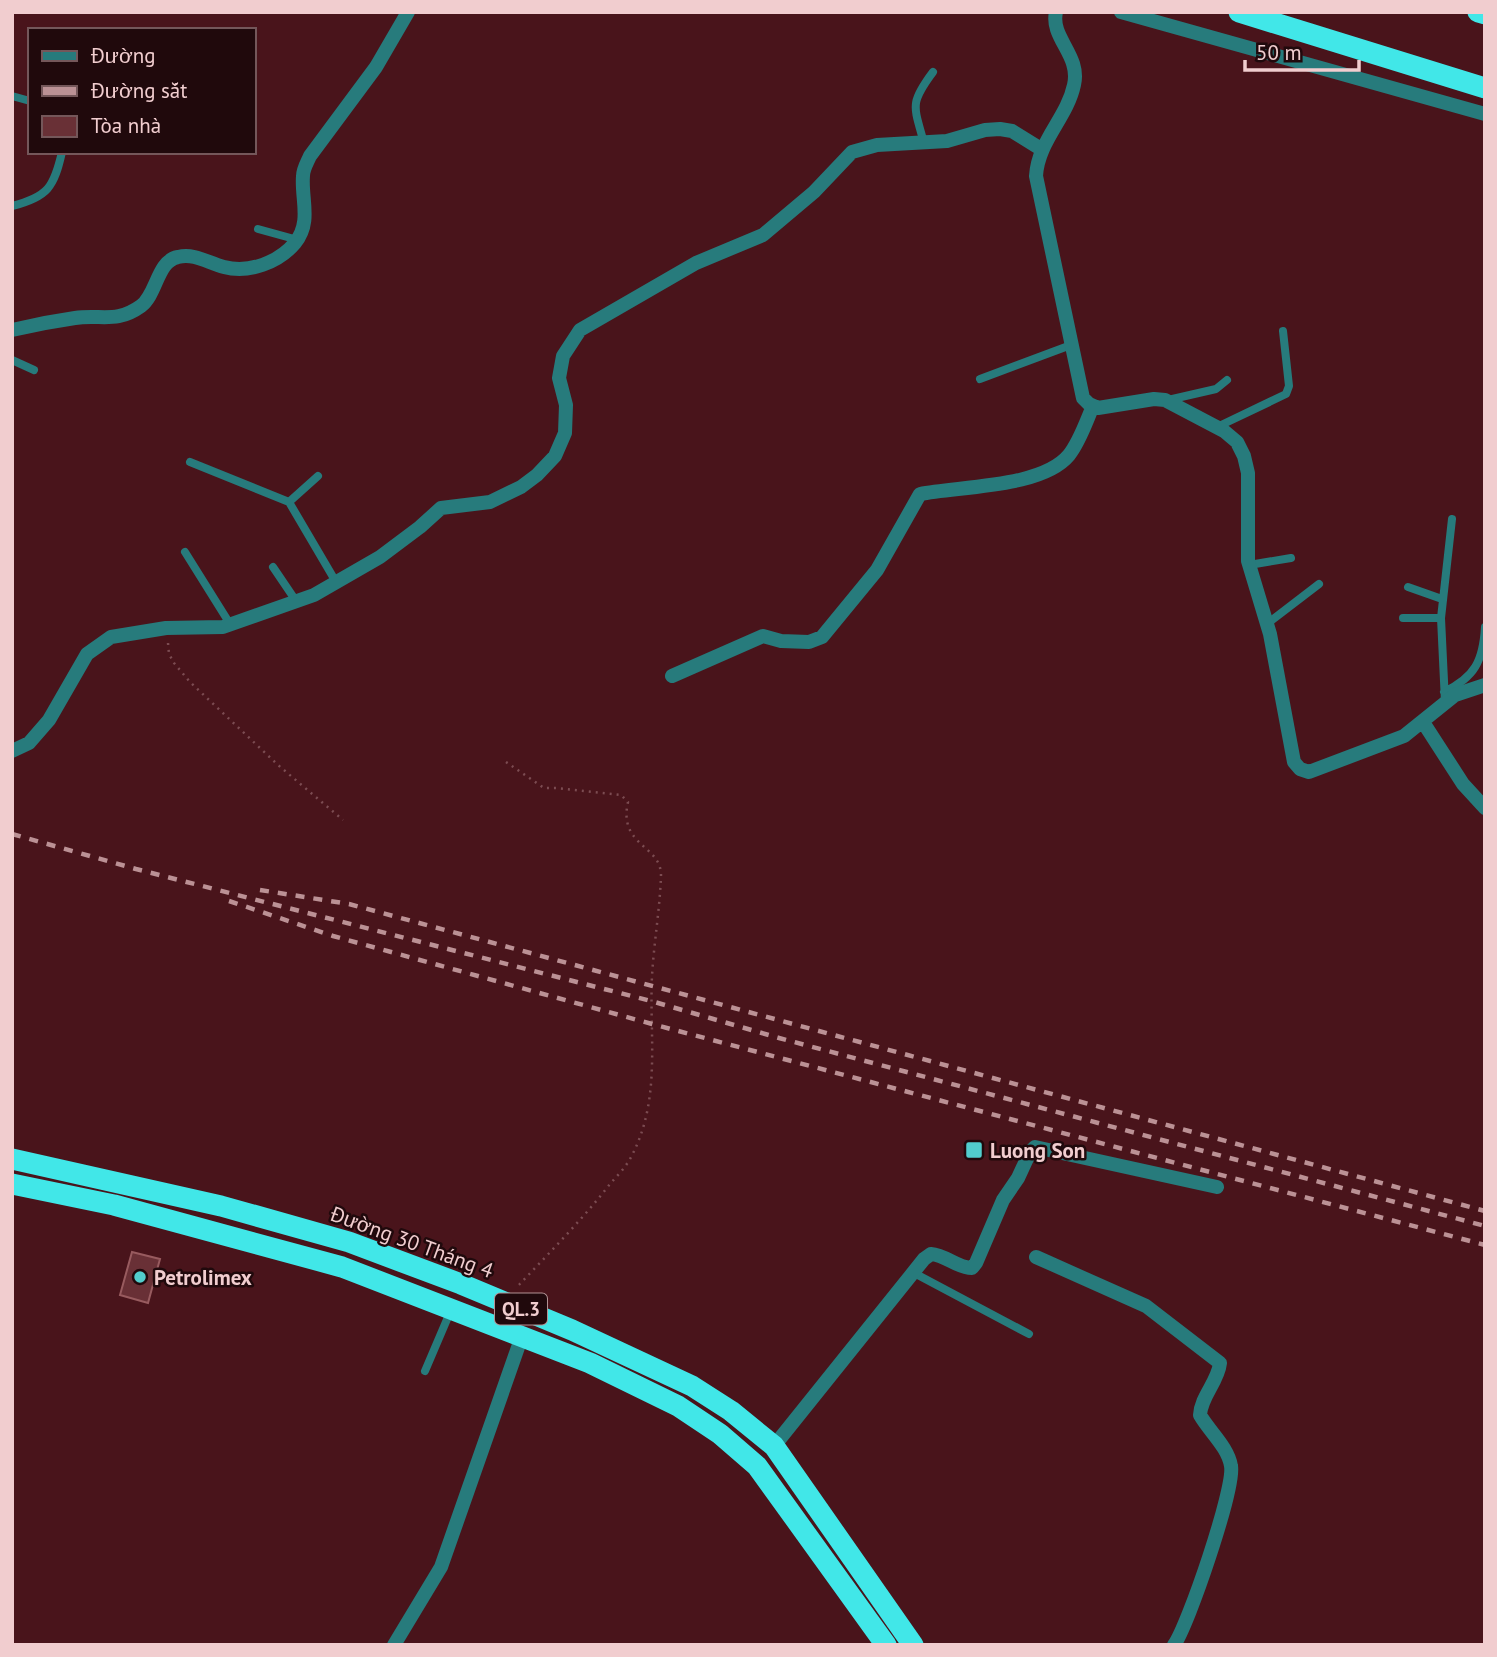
<svg xmlns="http://www.w3.org/2000/svg" width="1497" height="1657" font-family="'PT Sans',sans-serif">
	<rect width="100%" height="100%" fill="#49141b"/>
	<path fill="#693036" stroke="#985b5f" stroke-width="2" d="M132,1252L160,1259L148,1303L120,1295Z"/>
	<g fill="none" stroke-linecap="round" stroke-linejoin="round">
		<path stroke="#7c4c52" stroke-width="2.5" stroke-dasharray="2 5" stroke-linecap="butt" d="M168,643L169,654L174,663L190,682L278,765L343,820
			M506,762L544,788H556L621,795L628,802C618,846 661,845 661,875C660,908 654,942 652,976C649,1037 662,1101 630,1159C625,1168 617,1176 610,1184C582,1220 549,1253 517,1287"/>
		<path stroke="#277b7c" stroke-width="8" d="M12,96L30,101
			M924,143C914,106 909,104 933,72
			M12,206C48,197 54,187 62,152
			M258,229L298,240
			M12,360L34,370
			M980,379L1071,345
			M1168,400L1216,389L1227,380
			M1217,427L1286,394L1289,386L1283,331
			M190,462L289,502L336,582
			M289,502L318,476
			M185,552L230,624
			M1249,565L1291,558
			M273,567L296,601
			M1408,587L1442,599
			M1403,618H1441
			M1268,623L1319,584
			M1444,692C1475,677 1483,661 1485,627
			M1445,702L1441,618L1452,519
			M914,1273L1029,1334
			M425,1371L451,1310"/>
		<path stroke="#277b7c" stroke-width="14" d="M1056,12C1050,38 1081,55 1074,85C1067,118 1038,141 1036,176L1083,398L1089,404L1098,408L1154,399L1165,400L1224,431L1237,442L1244,456L1248,473V561L1270,634L1294,762L1300,769L1309,772L1404,736L1455,695L1485,685
			M1121,12L1485,114
			M12,330C33,325 54,321 75,318C101,314 116,324 141,306C157,294 157,261 178,257C195,253 208,263 224,267C249,274 279,262 295,243C312,222 301,199 303,176C303,169 307,163 310,156L376,67L408,12
			M672,676L763,636L781,641L809,642L822,637L877,570L920,494C959,486 1042,488 1069,455C1080,441 1086,422 1093,406
			M1423,722L1463,784L1485,808
			M12,751L29,743L49,720L87,654L111,637L166,628L223,627L314,595L380,557L420,527L441,508L490,502L521,487L537,475L555,456L565,433L566,405L559,378L563,356L580,330L696,263L763,235L814,192L852,152L877,145L947,141L985,130L1000,129L1012,131L1041,149
			M1036,1257L1146,1306L1220,1363C1218,1382 1201,1396 1200,1415C1209,1431 1228,1447 1231,1466C1235,1488 1188,1626 1174,1645
			M774,1446L924,1259L931,1254C946,1255 957,1268 972,1268L976,1263L1003,1200L1018,1178L1030,1152L1035,1147L1217,1187
			M394,1645L441,1567L522,1336"/>
		<path stroke="#41e7e8" stroke-width="21" d="M1239,12L1485,88
			M1478,12L1485,14
			M12,1159L221,1206L349,1242L461,1284L572,1330L692,1386L731,1411L774,1446L913,1645
			M12,1184L114,1205L342,1267L590,1363L678,1406L720,1434L757,1466L886,1645"/>
		<path stroke="#bb9195" stroke-width="4.5" stroke-dasharray="9 9" stroke-linecap="butt" d="M12,834L136,869L651,1001L779,1038L1485,1226
			M260,890L349,904L1485,1211
			M229,901L333,936L652,1024L1485,1245"/>
	</g>
	<g fill="#52cdcd" stroke="#20090c" stroke-width="2.5">
		<rect x="965" y="1141" width="18" height="18" rx="3.5"/>
		<circle cx="140" cy="1277" r="7"/>
	</g>
	<g text-anchor="middle" dominant-baseline="central" stroke-width="5" stroke-linejoin="round" paint-order="stroke">
		<rect fill="#20090c" stroke="#b29294" stroke-width="2" x="495" y="1293.5" width="52" height="31" rx="5"/>
		<g font-size="19" font-weight="bold" fill="#f1cdcf">
			<text x="521" y="1309">QL.3</text>
		</g>
		<g font-size="21" font-weight="bold" fill="#f1cdcf" stroke="#20090c" text-anchor="start">
			<text x="990" y="1150">Luong Son</text>
			<text x="154" y="1277">Petrolimex</text>
		</g>
		<g font-size="21" fill="#f1cdcf" stroke="#20090c">
			<text transform="translate(412 1242) rotate(20)">Đường 30 Tháng 4</text>
		</g>
	</g>
	<rect width="1497" height="1657" fill="none" stroke="#f1cdcf" stroke-width="28"/>
	<rect x="28" y="28" width="228" height="126" fill="#20090c" stroke="#74575a" stroke-width="2"/>
	<rect x="42" y="51" width="35" height="10" fill="#277b7c" stroke="#74575a" stroke-width="2"/>
	<text x="91" y="63" font-size="21" fill="#f1cdcf">Đường</text>
	<rect x="42" y="86" width="35" height="10" fill="#bb9195" stroke="#74575a" stroke-width="2"/>
	<text x="91" y="98" font-size="21" fill="#f1cdcf">Đường sắt</text>
	<rect x="42" y="116" width="35" height="21" fill="#693036" stroke="#74575a" stroke-width="2"/>
	<text x="91" y="133" font-size="21" fill="#f1cdcf">Tòa nhà</text>
	<path d="M1245 60v10h114v-10" fill="none" stroke="#f1cdcf" stroke-width="3.5"/>
	<text x="1256" y="60" font-size="21" fill="#f1cdcf" stroke="#20090c" stroke-width="5" paint-order="stroke">50 m</text>
</svg>
